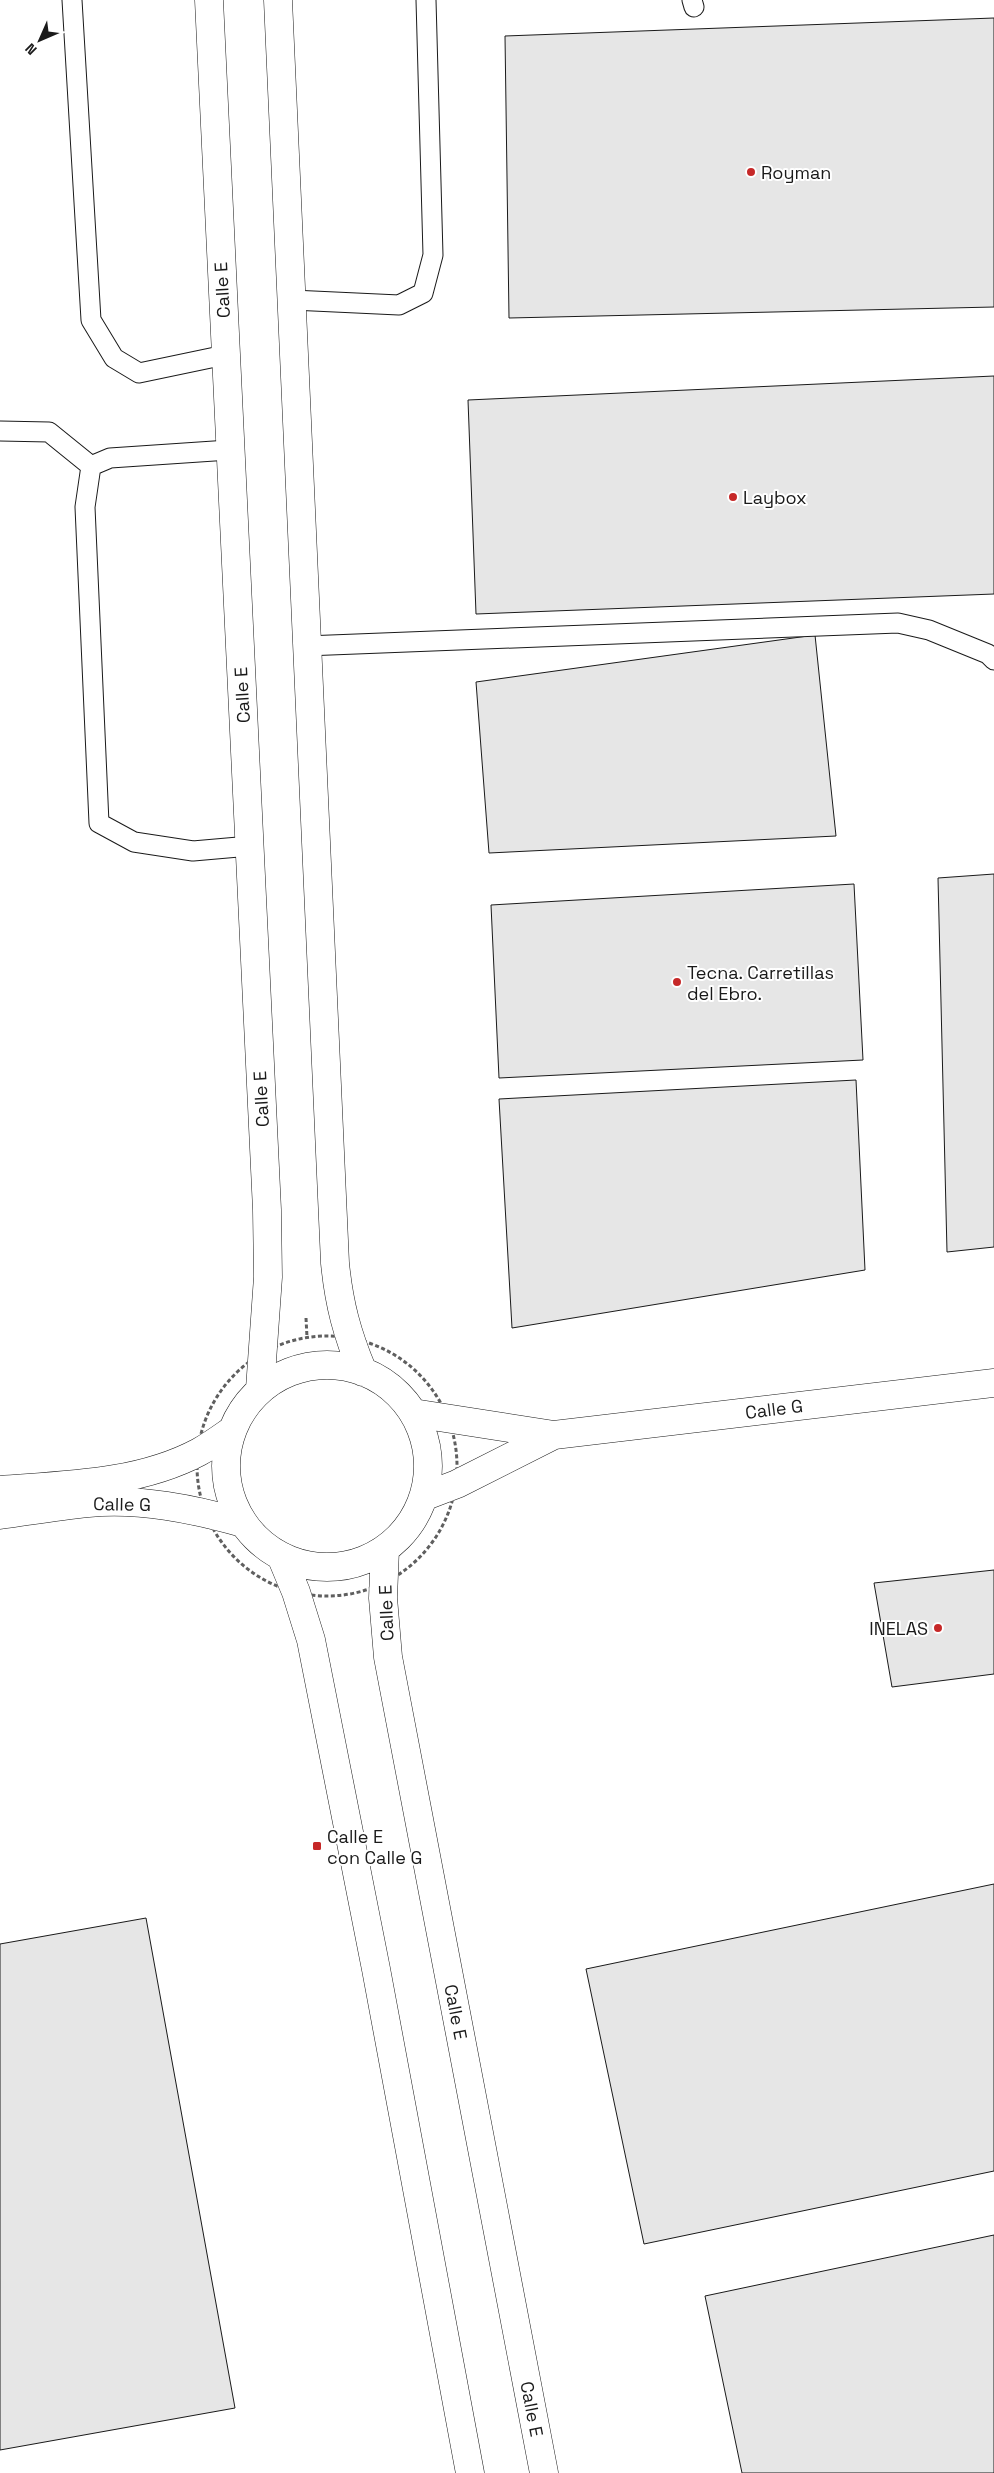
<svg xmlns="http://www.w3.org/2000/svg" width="994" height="2473" font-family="'Space Grotesk',sans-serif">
	<rect width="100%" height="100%" fill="#fff"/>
	<path fill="#e6e6e6" stroke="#1a1a1a" d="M994,18V307L509,318L505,36Z
		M994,376V594L476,614L468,400Z
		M815,635L836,836L489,853L476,682Z
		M994,874V1247L947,1252L938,878Z
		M854,884L863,1060L499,1078L491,905Z
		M856,1080L865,1270L512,1328L499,1099Z
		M994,1570V1674L892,1687L874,1583Z
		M994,1884V2171L644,2244L586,1969Z
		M146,1918L235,2408L0,2450V1944Z
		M994,2235V2473H742L705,2296Z"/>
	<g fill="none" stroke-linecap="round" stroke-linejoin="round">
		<g stroke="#1a1a1a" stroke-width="21">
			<path id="lane" d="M72,0L91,320L114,358L139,373L225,355
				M692,0L694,7
				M292,300L399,305L423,293L433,255L426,0
				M0,431L49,432L91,466
				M91,466L85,507L99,823L134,842L193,851L250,846
				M91,466L110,458L229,450
				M305,646L898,623L929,630L988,654L994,660"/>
		</g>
		<g stroke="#1a1a1a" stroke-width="29">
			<path id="street" d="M209,0L267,1210L268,1277L260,1389
				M278,0L335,1263C339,1304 347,1334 363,1372
				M226 1466a101 101 0 1 1 202 0a101 101 0 1 1-202 0Z
				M413,1413L554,1435L994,1383
				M0,1490C66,1485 139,1484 199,1452C210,1446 221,1438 231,1431
				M423,1497L457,1484L554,1435
				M0,1515C29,1511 58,1506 88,1503C140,1498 193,1509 243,1523
				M385,1549L383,1598L388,1657L544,2473
				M281,1556L296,1592L311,1640L376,1969L470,2473"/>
		</g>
		<path stroke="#5f5f5f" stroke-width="3" stroke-dasharray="4 2.5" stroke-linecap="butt" d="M306,1318L307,1337
			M197 1466a130 130 0 1 1 260 0a130 130 0 1 1-260 0Z"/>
		<use href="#lane" stroke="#fff" stroke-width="19"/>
		<use href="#street" stroke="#fff" stroke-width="28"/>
	</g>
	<g fill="#c62828" stroke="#fff" stroke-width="2">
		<circle cx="751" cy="172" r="5"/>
		<circle cx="733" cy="497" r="5"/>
		<circle cx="677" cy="982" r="5"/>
		<circle cx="938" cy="1628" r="5"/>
		<rect x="312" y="1841" width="10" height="10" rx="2.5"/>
	</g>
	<g text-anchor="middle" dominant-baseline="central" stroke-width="4" stroke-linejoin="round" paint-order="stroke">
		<g font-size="18" fill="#1a1a1a" stroke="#fff" text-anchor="start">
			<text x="761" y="172">Royman</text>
			<text x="743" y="497">Laybox</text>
			<text x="687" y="972">Tecna. Carretillas<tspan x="687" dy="21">del Ebro.</tspan></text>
			<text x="928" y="1628" text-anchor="end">INELAS</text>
			<text x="327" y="1836">Calle E<tspan x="327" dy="21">con Calle G</tspan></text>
		</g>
		<g font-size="18" fill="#1a1a1a" stroke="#fff">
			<text transform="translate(222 290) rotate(-93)">Calle E</text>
			<text transform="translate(242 695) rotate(-93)">Calle E</text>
			<text transform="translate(261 1099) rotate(-93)">Calle E</text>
			<text transform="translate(774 1409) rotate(-7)">Calle G</text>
			<text transform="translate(122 1504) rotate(1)">Calle G</text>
			<text transform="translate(386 1613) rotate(-92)">Calle E</text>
			<text transform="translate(456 2012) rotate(79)">Calle E</text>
			<text transform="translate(532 2409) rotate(79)">Calle E</text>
		</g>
	</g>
	<g transform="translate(40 40) rotate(225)" stroke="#ffffff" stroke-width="4" paint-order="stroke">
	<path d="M0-4L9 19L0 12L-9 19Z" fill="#1a1a1a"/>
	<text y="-8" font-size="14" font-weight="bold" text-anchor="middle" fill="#1a1a1a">N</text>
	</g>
</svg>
